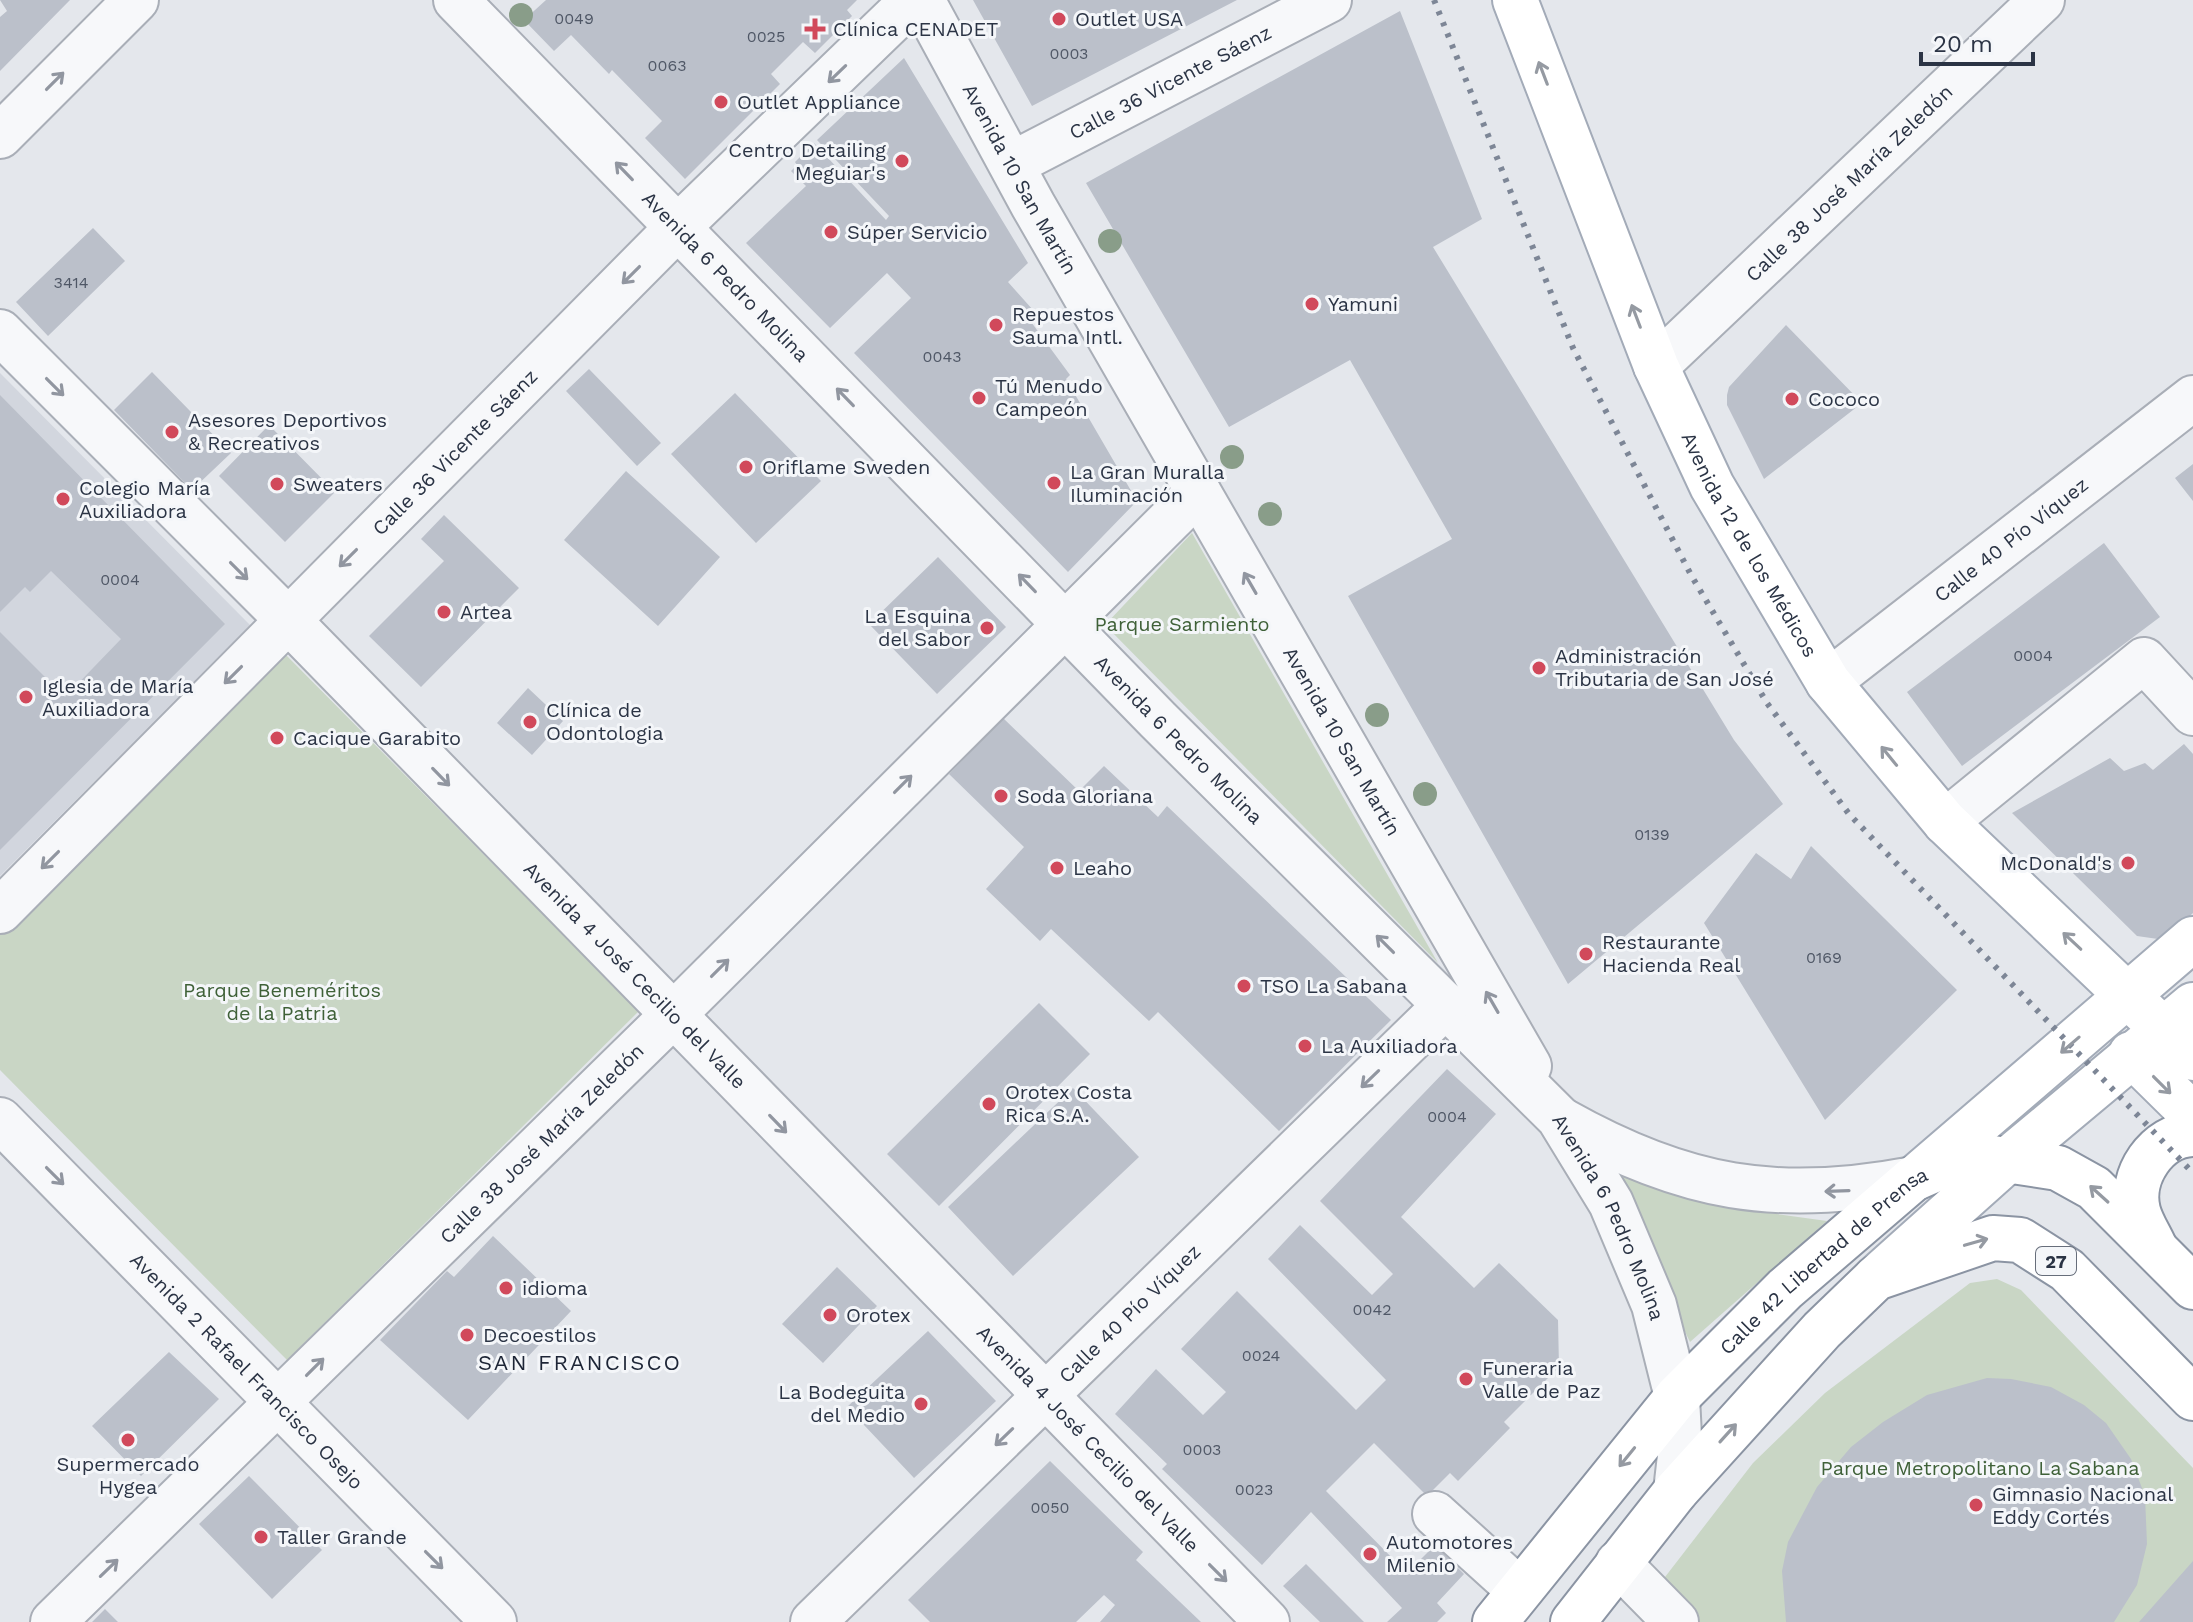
<svg xmlns="http://www.w3.org/2000/svg" width="2193" height="1622" font-family="'Work Sans',sans-serif">
	<rect width="100%" height="100%" fill="#e4e7ec"/>
	<path fill="#d2d6de" d="M0,373L250,625L0,876Z"/>
	<path fill="#c9d6c5" d="M1192,533L1438,963L1105,625Z
		M284,653L639,1011L287,1360L0,1070V934Z
		M1605,1164L1718,1206L1827,1221L1690,1342Z
		M1997,1279L2021,1290L2193,1468V1622H1688L1655,1590L1753,1463L1825,1393L1970,1283Z"/>
	<path fill="#bbc0ca" d="M0,0H70L0,71V17L7,11Z
		M546,0H857L847,10L852,16L815,53L803,42L771,74L780,84L685,179L645,138L662,121L612,70L609,74L571,35L554,51L524,20Z
		M973,0H1237L1032,106Z
		M1400,11L1482,219L1433,247L1734,740L1783,804L1568,984L1348,596L1452,539L1350,360L1229,427L1086,183Z
		M904,58L1028,263L1008,282L1033,310L1026,315L1070,375L1066,379L1137,501L1068,572L854,353L911,298L887,273L830,328L746,243L806,186L791,171L797,165L795,162L814,143L886,220L889,216L817,140Z
		M93,228L125,261L48,336L16,302Z
		M1786,325L1862,403L1764,479L1727,405V395L1729,387Z
		M589,369L661,443L637,466L566,391Z
		M152,372L231,453L192,490L114,410Z
		M735,393L821,481L756,543L671,454Z
		M0,395L225,624L0,850V632L65,697L121,639L51,571L30,592L25,587L0,612Z
		M269,425L335,492L285,542L219,476Z
		M2193,464V501L2175,478Z
		M626,471L720,557L658,626L564,540Z
		M444,515L519,588L421,687L369,636L444,561L421,539Z
		M2104,543L2160,617L1962,766L1907,692Z
		M938,557L1006,627L937,694L869,624Z
		M528,688L563,721L532,755L497,723Z
		M1003,718L1079,791L1104,766L1158,817L1167,806L1391,1020L1279,1131L1158,1012L1149,1021L1051,929L1040,941L986,889L1024,847L949,774Z
		M2184,744L2193,754V913L2165,940L2137,936L2012,813L2110,758L2124,771L2145,763L2153,770Z
		M1811,846L1957,990L1825,1120L1704,923L1756,853L1791,879Z
		M1039,1003L1090,1054L939,1206L887,1154Z
		M1447,1069L1496,1114L1401,1217L1474,1288L1499,1263L1558,1320L1559,1367L1504,1422L1510,1428L1458,1481L1450,1473L1427,1496L1374,1443L1326,1491L1407,1573L1435,1545L1464,1574L1437,1603L1446,1613L1437,1622H1387L1402,1608L1311,1512L1262,1565L1162,1469L1167,1464L1115,1414L1156,1369L1203,1415L1226,1392L1181,1349L1237,1291L1356,1410L1386,1380L1268,1259L1300,1225L1372,1295L1393,1274L1320,1201Z
		M1073,1088L1139,1157L1013,1276L948,1207Z
		M493,1236L571,1311L468,1420L380,1340L447,1271L454,1277Z
		M837,1267L877,1306L823,1363L782,1324Z
		M928,1331L996,1401L914,1478L847,1407Z
		M169,1352L219,1399L141,1476L92,1426Z
		M1987,1378L2011,1379L2051,1387L2084,1405L2106,1423L2131,1459L2145,1496L2147,1544L2137,1585L2114,1622H1786L1782,1571L1788,1542L1817,1487L1851,1447L1883,1422L1927,1395Z
		M1050,1461L1143,1552L1136,1560L1201,1622H1100L1115,1605L1104,1595L1076,1622H930L908,1600Z
		M249,1476L322,1550L272,1599L199,1524Z
		M2193,1561V1622H2139Z
		M1306,1564L1364,1622H1320L1283,1586Z
		M105,1609L118,1622H92Z"/>
	<g fill="none" stroke-linecap="round" stroke-linejoin="round">
		<g stroke="#a9aeb7" stroke-width="48">
			<g id="minor">
				<path id="s1" d="M456,0L1158,720L1559,1118L1611,1203L1654,1305L1677,1397L1680,1456L1676,1491"/>
				<path id="s2" d="M922,0L1033,205L1529,1066"/>
				<path d="M0,136L136,0"/>
				<path id="s3" d="M1012,164L1329,0"/>
				<path id="s4" d="M0,332L287,619L1267,1622"/>
				<path id="s5" d="M1656,366L2042,0"/>
				<path id="s6" d="M1828,682L2193,398"/>
				<path d="M1945,822L2144,660L2193,713"/>
				<path id="s7" d="M0,911L678,227L913,0"/>
				<path id="s8" d="M0,1120L494,1622"/>
				<path d="M1563,1121C1684,1189 1777,1205 1913,1179"/>
				<path d="M1435,1514L1519,1590"/>
				<path d="M1618,1563L1676,1622"/>
				<path id="s9" d="M53,1622L673,1015L1198,492"/>
				<path id="s10" d="M813,1622L1446,1005"/>
			</g>
		</g>
		<g stroke="#a3abb8" stroke-width="48">
			<g id="major">
				<path id="s11" d="M1515,0L1656,366L1712,486L1828,682L1945,822L2193,1058"/>
				<path d="M2131,1054L2193,1115"/>
				<path d="M1915,1178L2193,939"/>
				<path d="M1876,1278L2010,1158L2193,1005"/>
			</g>
		</g>
		<g stroke="#8b94a3" stroke-width="48">
			<g id="highway">
				<path d="M2154,1246C2149,1235 2141,1223 2138,1211C2129,1176 2157,1135 2193,1134"/>
				<path id="s12" d="M1495,1622L1677,1397L1785,1289L1913,1179L1954,1161L1986,1157L2058,1168L2094,1188L2193,1287"/>
				<path d="M1573,1622L1676,1491L1822,1330L1876,1278L1993,1238L2020,1240L2067,1270L2193,1398"/>
			</g>
		</g>
		<use href="#minor" stroke="#f7f8fa" stroke-width="44"/>
		<use href="#major" stroke="#fff" stroke-width="44"/>
		<use href="#highway" stroke="#fff" stroke-width="44"/>
		<path stroke="#7d8696" stroke-width="6" stroke-dasharray="4 8" stroke-linecap="butt" d="M1434,0L1573,348L1691,575L1767,703L1849,814L2193,1173"/>
	</g>
	<g fill="#899d89">
		<circle cx="521" cy="15" r="12"/>
		<circle cx="1110" cy="241" r="12"/>
		<circle cx="1232" cy="457" r="12"/>
		<circle cx="1270" cy="514" r="12"/>
		<circle cx="1377" cy="715" r="12"/>
		<circle cx="1425" cy="794" r="12"/>
	</g>
	<defs><path id="oneway-shaft" d="M-6 0H5M1.5-3L5.5 0L1.5 3" fill="none" stroke-width="1.6" stroke-linecap="round" stroke-linejoin="round" transform="scale(2)"/></defs>
	<g stroke="#959aa2">
		<use href="#oneway-shaft" transform="translate(1543 73) rotate(-111)"/>
		<use href="#oneway-shaft" transform="translate(1636 316) rotate(-111)"/>
		<use href="#oneway-shaft" transform="translate(1889 756) rotate(-129)"/>
		<use href="#oneway-shaft" transform="translate(2072 941) rotate(-137)"/>
		<use href="#oneway-shaft" transform="translate(2070 1045) rotate(139)"/>
		<use href="#oneway-shaft" transform="translate(2162 1085) rotate(45)"/>
		<use href="#oneway-shaft" transform="translate(2099 1194) rotate(-138)"/>
		<use href="#oneway-shaft" transform="translate(1976 1242) rotate(-16)"/>
		<use href="#oneway-shaft" transform="translate(1728 1433) rotate(-48)"/>
		<use href="#oneway-shaft" transform="translate(1627 1457) rotate(129)"/>
	</g>
	<g stroke="#9196a0">
		<use href="#oneway-shaft" transform="translate(837 74) rotate(136)"/>
		<use href="#oneway-shaft" transform="translate(55 81) rotate(-45)"/>
		<use href="#oneway-shaft" transform="translate(624 171) rotate(-134)"/>
		<use href="#oneway-shaft" transform="translate(631 275) rotate(135)"/>
		<use href="#oneway-shaft" transform="translate(55 387) rotate(45)"/>
		<use href="#oneway-shaft" transform="translate(845 397) rotate(-134)"/>
		<use href="#oneway-shaft" transform="translate(348 558) rotate(135)"/>
		<use href="#oneway-shaft" transform="translate(239 571) rotate(45)"/>
		<use href="#oneway-shaft" transform="translate(1027 583) rotate(-134)"/>
		<use href="#oneway-shaft" transform="translate(1250 583) rotate(-120)"/>
		<use href="#oneway-shaft" transform="translate(233 675) rotate(135)"/>
		<use href="#oneway-shaft" transform="translate(441 777) rotate(46)"/>
		<use href="#oneway-shaft" transform="translate(903 784) rotate(-45)"/>
		<use href="#oneway-shaft" transform="translate(50 860) rotate(135)"/>
		<use href="#oneway-shaft" transform="translate(1385 944) rotate(-135)"/>
		<use href="#oneway-shaft" transform="translate(720 968) rotate(-45)"/>
		<use href="#oneway-shaft" transform="translate(1492 1002) rotate(-120)"/>
		<use href="#oneway-shaft" transform="translate(1370 1079) rotate(136)"/>
		<use href="#oneway-shaft" transform="translate(778 1124) rotate(46)"/>
		<use href="#oneway-shaft" transform="translate(55 1176) rotate(45)"/>
		<use href="#oneway-shaft" transform="translate(1837 1191) rotate(178)"/>
		<use href="#oneway-shaft" transform="translate(315 1367) rotate(-45)"/>
		<use href="#oneway-shaft" transform="translate(1004 1437) rotate(136)"/>
		<use href="#oneway-shaft" transform="translate(434 1560) rotate(45)"/>
		<use href="#oneway-shaft" transform="translate(109 1568) rotate(-44)"/>
		<use href="#oneway-shaft" transform="translate(1218 1573) rotate(45)"/>
	</g>
	<g fill="#d1495b" stroke="#f4f6f9" stroke-width="3">
		<circle cx="1059" cy="19" r="8"/>
		<path d="M811 17h8v8h8v8h-8v8h-8v-8h-8v-8h8z"/>
		<circle cx="721" cy="102" r="8"/>
		<circle cx="902" cy="161" r="8"/>
		<circle cx="831" cy="232" r="8"/>
		<circle cx="1312" cy="304" r="8"/>
		<circle cx="996" cy="325" r="8"/>
		<circle cx="979" cy="398" r="8"/>
		<circle cx="1792" cy="399" r="8"/>
		<circle cx="172" cy="432" r="8"/>
		<circle cx="746" cy="467" r="8"/>
		<circle cx="1054" cy="483" r="8"/>
		<circle cx="277" cy="484" r="8"/>
		<circle cx="63" cy="499" r="8"/>
		<circle cx="444" cy="612" r="8"/>
		<circle cx="987" cy="628" r="8"/>
		<circle cx="1539" cy="668" r="8"/>
		<circle cx="26" cy="697" r="8"/>
		<circle cx="530" cy="722" r="8"/>
		<circle cx="277" cy="738" r="8"/>
		<circle cx="1001" cy="796" r="8"/>
		<circle cx="2128" cy="863" r="8"/>
		<circle cx="1057" cy="868" r="8"/>
		<circle cx="1586" cy="954" r="8"/>
		<circle cx="1244" cy="986" r="8"/>
		<circle cx="1305" cy="1046" r="8"/>
		<circle cx="989" cy="1104" r="8"/>
		<circle cx="506" cy="1288" r="8"/>
		<circle cx="830" cy="1315" r="8"/>
		<circle cx="467" cy="1335" r="8"/>
		<circle cx="1466" cy="1379" r="8"/>
		<circle cx="921" cy="1404" r="8"/>
		<circle cx="128" cy="1440" r="8"/>
		<circle cx="1976" cy="1505" r="8"/>
		<circle cx="261" cy="1537" r="8"/>
		<circle cx="1370" cy="1554" r="8"/>
	</g>
	<g text-anchor="middle" dominant-baseline="central" stroke-width="6" stroke-linejoin="round" paint-order="stroke">
		<g font-size="16" fill="#4f5766">
			<text x="574" y="18">0049</text>
			<text x="766" y="36">0025</text>
			<text x="1069" y="53">0003</text>
			<text x="667" y="65">0063</text>
			<text x="71" y="282">3414</text>
			<text x="942" y="356">0043</text>
			<text x="120" y="579">0004</text>
			<text x="2033" y="655">0004</text>
			<text x="1652" y="834">0139</text>
			<text x="1824" y="957">0169</text>
			<text x="1447" y="1116">0004</text>
			<text x="1372" y="1309">0042</text>
			<text x="1261" y="1355">0024</text>
			<text x="1202" y="1449">0003</text>
			<text x="1254" y="1489">0023</text>
			<text x="1050" y="1507">0050</text>
		</g>
		<rect fill="#f4f6f9" stroke="#676e7b" stroke-width="2" x="2036" y="1247" width="40" height="28" rx="6"/>
		<g font-size="18" font-weight="bold" fill="#2b3445">
			<text x="2056" y="1261">27</text>
		</g>
		<g font-size="20" fill="#2b3445" stroke="#f4f6f9" text-anchor="start">
			<text x="1075" y="19">Outlet USA</text>
			<text x="833" y="29">Clínica CENADET</text>
			<text x="737" y="102">Outlet Appliance</text>
			<text x="886" y="150" text-anchor="end">Centro Detailing<tspan x="886" dy="23">Meguiar's</tspan></text>
			<text x="847" y="232">Súper Servicio</text>
			<text x="1328" y="304">Yamuni</text>
			<text x="1012" y="314">Repuestos<tspan x="1012" dy="23">Sauma Intl.</tspan></text>
			<text x="995" y="386">Tú Menudo<tspan x="995" dy="23">Campeón</tspan></text>
			<text x="1808" y="399">Cococo</text>
			<text x="188" y="420">Asesores Deportivos<tspan x="188" dy="23">&amp; Recreativos</tspan></text>
			<text x="762" y="467">Oriflame Sweden</text>
			<text x="1070" y="472">La Gran Muralla<tspan x="1070" dy="23">Iluminación</tspan></text>
			<text x="293" y="484">Sweaters</text>
			<text x="79" y="488">Colegio María<tspan x="79" dy="23">Auxiliadora</tspan></text>
			<text x="460" y="612">Artea</text>
			<text x="971" y="616" text-anchor="end">La Esquina<tspan x="971" dy="23">del Sabor</tspan></text>
			<text x="1555" y="656">Administración<tspan x="1555" dy="23">Tributaria de San José</tspan></text>
			<text x="42" y="686">Iglesia de María<tspan x="42" dy="23">Auxiliadora</tspan></text>
			<text x="546" y="710">Clínica de<tspan x="546" dy="23">Odontologia</tspan></text>
			<text x="293" y="738">Cacique Garabito</text>
			<text x="1017" y="796">Soda Gloriana</text>
			<text x="2112" y="863" text-anchor="end">McDonald's</text>
			<text x="1073" y="868">Leaho</text>
			<text x="1602" y="942">Restaurante<tspan x="1602" dy="23">Hacienda Real</tspan></text>
			<text x="1260" y="986">TSO La Sabana</text>
			<text x="1321" y="1046">La Auxiliadora</text>
			<text x="1005" y="1092">Orotex Costa<tspan x="1005" dy="23">Rica S.A.</tspan></text>
			<text x="522" y="1288">idioma</text>
			<text x="846" y="1315">Orotex</text>
			<text x="483" y="1335">Decoestilos</text>
			<text x="1482" y="1368">Funeraria<tspan x="1482" dy="23">Valle de Paz</tspan></text>
			<text x="905" y="1392" text-anchor="end">La Bodeguita<tspan x="905" dy="23">del Medio</tspan></text>
			<text x="128" y="1464" text-anchor="middle">Supermercado<tspan x="128" dy="23">Hygea</tspan></text>
			<text x="1992" y="1494">Gimnasio Nacional<tspan x="1992" dy="23">Eddy Cortés</tspan></text>
			<text x="277" y="1537">Taller Grande</text>
			<text x="1386" y="1542">Automotores<tspan x="1386" dy="23">Milenio</tspan></text>
		</g>
		<g font-size="20" fill="#2b3445" stroke="#f4f6f9">
			<text stroke="none"><textPath href="#s3" startOffset="178">Calle 36 Vicente Sáenz</textPath></text>
			<text stroke="none"><textPath href="#s2" startOffset="204">Avenida 10 San Martín</textPath></text>
			<text stroke="none"><textPath href="#s5" startOffset="266">Calle 38 José María Zeledón</textPath></text>
			<text stroke="none"><textPath href="#s1" startOffset="386">Avenida 6 Pedro Molina</textPath></text>
			<text stroke="none"><textPath href="#s7" startOffset="646">Calle 36 Vicente Sáenz</textPath></text>
			<text stroke="none"><textPath href="#s6" startOffset="232">Calle 40 Pío Víquez</textPath></text>
			<text stroke="none"><textPath href="#s11" startOffset="594">Avenida 12 de los Médicos</textPath></text>
			<text stroke="none"><textPath href="#s1" startOffset="1034">Avenida 6 Pedro Molina</textPath></text>
			<text stroke="none"><textPath href="#s2" startOffset="852">Avenida 10 San Martín</textPath></text>
			<text stroke="none"><textPath href="#s4" startOffset="904">Avenida 4 José Cecilio del Valle</textPath></text>
			<text stroke="none"><textPath href="#s9" startOffset="684">Calle 38 José María Zeledón</textPath></text>
			<text stroke="none"><textPath href="#s1" startOffset="1682">Avenida 6 Pedro Molina</textPath></text>
			<text stroke="none"><textPath href="#s12" startOffset="490">Calle 42 Libertad de Prensa</textPath></text>
			<text stroke="none"><textPath href="#s10" startOffset="442">Calle 40 Pío Víquez</textPath></text>
			<text stroke="none"><textPath href="#s8" startOffset="352">Avenida 2 Rafael Francisco Osejo</textPath></text>
			<text stroke="none"><textPath href="#s4" startOffset="1552">Avenida 4 José Cecilio del Valle</textPath></text>
		</g>
		<g font-size="20" fill="#3f6138" stroke="#f4f6f9">
			<text x="1182" y="624">Parque Sarmiento</text>
			<text x="282" y="990">Parque Beneméritos<tspan x="282" dy="23">de la Patria</tspan></text>
			<text x="1980" y="1468">Parque Metropolitano La Sabana</text>
		</g>
		<g font-size="22" letter-spacing="2" fill="#1d2536" stroke="#f4f6f9">
			<text x="580" y="1362">SAN FRANCISCO</text>
		</g>
	</g>
	<path d="M1921 52v12h112v-12" fill="none" stroke="#2b3445" stroke-width="4"/>
	<text x="1933" y="52" font-size="24" fill="#2b3445" stroke="#f4f6f9" stroke-width="6" paint-order="stroke">20 m</text>
</svg>
